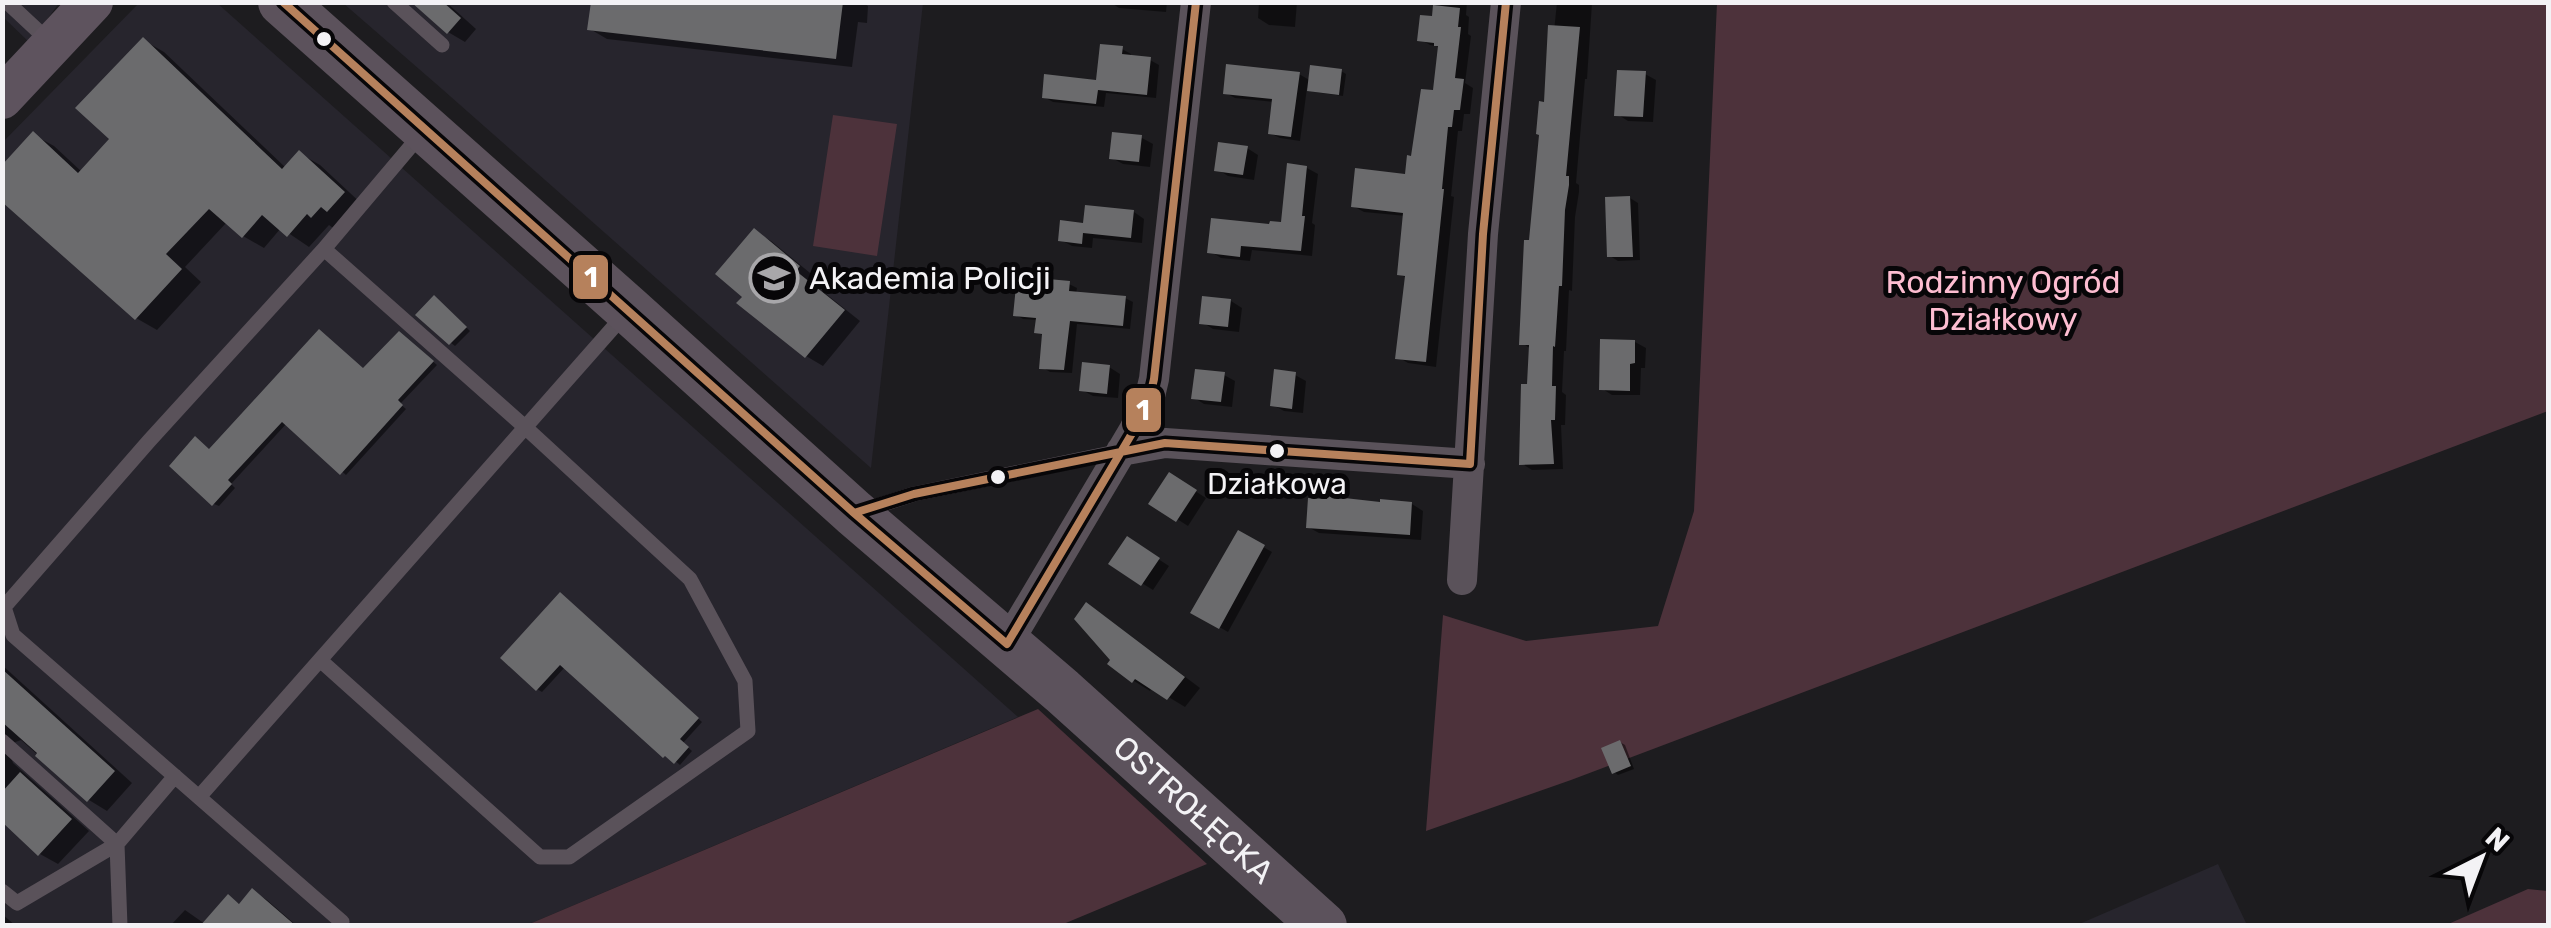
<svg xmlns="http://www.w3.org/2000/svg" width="2551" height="928" font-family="Rubik,sans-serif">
	<rect width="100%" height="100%" fill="#1d1c1f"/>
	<path fill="#27252d" d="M2,3H59L30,43L3,17Z
		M139,3H217L1018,717L527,925H3L2,143Z
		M343,3H923L871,468L442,89Z
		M2218,864L2247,925H2077Z"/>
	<path fill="#4d323b" d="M1717,3H2548V411L1571,780L1426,831L1443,615L1526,641L1658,626L1694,511Z
		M833,115L897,124L877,256L813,246Z
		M1038,709L1207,864L1061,925H527Z
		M2528,889L2548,891V925H2446Z"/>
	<path fill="#0007" d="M415,2H446L476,29L465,42L448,32Z
		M593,2H862L868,6L867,23L858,22L852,67L607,39L590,29Z
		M1110,2H1167L1166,12L1119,8Z
		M1259,2H1297L1295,27L1269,25L1258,18Z
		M1436,2H1467L1466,15L1469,17L1468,34L1471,36L1465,83L1473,88L1470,114H1464L1462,131H1458L1451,196L1454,197L1436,367L1408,363L1398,357L1407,278L1399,274L1406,216L1364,212L1353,206L1407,177L1436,93L1441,47L1430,45L1420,39L1434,19Z
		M1557,2H1599L1592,3L1587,79H1585L1576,183L1579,185V192L1575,217L1572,291L1569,290L1566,351H1564L1562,392L1566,395L1565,425H1561L1563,469L1532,470L1521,463L1530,387L1531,349L1522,343Z
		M143,40L164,52L286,168L299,153L320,165L364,206L333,228L329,225L309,247L281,228L264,248L243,236L227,222L185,267L201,282L157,330L136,318L34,135L54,146L82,172L113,139Z
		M1122,49L1131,54V57L1150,60L1159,65L1156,98L1106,93L1104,107L1053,102L1044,97L1098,83Z
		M1341,71L1346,74L1343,96L1314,92L1307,88L1300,141L1280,138L1270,133L1274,102L1235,98L1226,93L1299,74L1311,81Z
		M1645,74L1656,80L1653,122L1628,121L1617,114Z
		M1142,138L1153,144L1150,167L1123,164L1112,158Z
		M1247,148L1258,155L1254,180L1228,176L1217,169Z
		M1307,168L1318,174L1312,223L1315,225L1312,256L1252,250L1250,261L1221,258L1210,251L1283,225Z
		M1630,198L1638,203L1640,260L1618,261L1610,256Z
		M1134,212L1144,219L1142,243L1093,238L1092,248L1072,246L1061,240L1085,225Z
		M754,231L771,241L815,277L811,282L860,321L823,366L806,356L746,297Z
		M1069,284L1077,288L1076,294L1125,298L1133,302L1130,329L1077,324L1072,373L1050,372L1042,367L1044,336L1037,332L1038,320L1023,319L1015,314L1049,292Z
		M439,301L470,331L455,346L451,343Z
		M1231,301L1242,308L1239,332L1213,329L1202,322Z
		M404,337L437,365L400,404L406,409L346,475L287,423L231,484L235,488L219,506L214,504L210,452L364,370Z
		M1635,342L1646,348L1645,368H1641L1640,395H1612L1601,388Z
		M1109,367L1120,374L1118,398L1093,396L1082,390Z
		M1224,375L1235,381L1232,407L1204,404L1193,397Z
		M1295,375L1306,381L1303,413L1284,411L1273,405Z
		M1170,475L1206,498L1188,526L1152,503Z
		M1412,504L1423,511L1421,540L1319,533L1308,527Z
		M1239,533L1272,552L1228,632L1193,612Z
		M1138,546L1169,566L1153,590L1111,564Z
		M565,598L702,722L683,743L692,751L680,765L565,667L542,692L537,689Z
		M1103,615L1200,688L1185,707L1152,687L1150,691L1134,681L1111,664Z
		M2,665L132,783L107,811L89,800L21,740L13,743L9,751L13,763L89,831L58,864L40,854L2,820Z
		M1620,742L1625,745L1634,769L1618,775L1614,772Z
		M253,891L267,900L297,926H170L185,910L205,924L228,897L241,905Z
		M2,914L16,926H2Z"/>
	<path fill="#6b6b6d" d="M411,2H443L461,18L447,34Z
		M591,2H843L836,59L587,30Z
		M1433,5L1460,8L1458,27H1461L1455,78L1464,79L1460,110H1454L1452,127H1448L1442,189H1444L1426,362L1395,359L1405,276L1397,275L1403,213L1351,207L1355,168L1405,174L1407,155L1411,156L1421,89L1433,90L1438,46H1434V43L1417,41L1420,15L1432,16Z
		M1548,25L1580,27L1566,176H1569V185L1565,210L1562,286H1559L1555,347L1553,346L1552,386H1556L1555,420H1551L1554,464L1519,465L1521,384H1527L1529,345H1519L1524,240H1529L1539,135L1536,134L1539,101L1544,102Z
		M143,37L282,169L299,150L345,192L327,212L321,207L311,218L307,214L287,237L262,215L242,238L209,209L166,254L182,269L135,320L2,202V165L33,131L78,173L109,139L75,108Z
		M1100,44L1123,46L1122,54L1151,57L1147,95L1098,90L1096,104L1042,98L1044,74L1096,80Z
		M1226,64L1300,72L1291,137L1268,134L1272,99L1223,94Z
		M1310,65L1342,69L1339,95L1307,91Z
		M1617,70L1646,71L1643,117L1614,116Z
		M1112,132L1142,135L1139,162L1109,159Z
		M1218,142L1248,146L1243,175L1214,171Z
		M1287,163L1307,166L1302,216H1305L1301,251L1241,246L1240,257L1207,253L1211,218L1269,224L1270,221L1281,222Z
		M1630,196L1633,257H1607L1605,197Z
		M1085,205L1134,210L1131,238L1083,233L1082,244L1058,241L1060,220L1083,223Z
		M754,228L800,266L796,271L845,310L805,358L736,303L742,297L715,274Z
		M1048,279L1070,281L1069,291L1126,296L1123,326L1070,321L1064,370L1039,369L1042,334L1034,333L1036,318L1013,316L1016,286L1047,290Z
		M434,295L467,327L449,345L415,315Z
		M1202,296L1231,299L1228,327L1199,324Z
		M319,329L363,368L399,331L434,361L398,400L403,405L340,475L282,422L228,480L232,484L212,506L169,466L195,436L209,449Z
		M1600,339L1635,340V363L1630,364V391L1599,390Z
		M1082,362L1110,365L1107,394L1079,391Z
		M1195,369L1225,372L1221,402L1191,399Z
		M1274,369L1296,372L1292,409L1270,406Z
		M1169,472L1197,490L1176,522L1148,504Z
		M1327,496L1380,502V499L1412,502L1410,535L1306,528L1308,498L1327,499Z
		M1238,530L1265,545L1219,629L1190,613Z
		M1127,536L1160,558L1141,586L1108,564Z
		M560,592L699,718L680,739L689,747L674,764L665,756L663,758L560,665L536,691L500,658Z
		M1086,602L1185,677L1167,700L1135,679L1132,683L1107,664L1110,660L1074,619Z
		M2,669L115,771L87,802L35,756L37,753L2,722Z
		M1620,740L1631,766L1612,774L1601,748Z
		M20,772L72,819L38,856L2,822V792Z
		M252,888L296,926H200L228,894L239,904Z"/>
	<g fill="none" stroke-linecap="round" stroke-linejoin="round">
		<path stroke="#5a525a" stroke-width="15" d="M7,2L52,44
			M394,2L442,45
			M862,511L914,494L1121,451
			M320,660L540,857H569L748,731L745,681L690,579L526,428L324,249
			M2,741L117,844L175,776
			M199,797L626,313
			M2,891L17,903L117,844L120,926
			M342,922L13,635L4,607L149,441L324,249L422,133"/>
		<path stroke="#5a525a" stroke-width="30" d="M1121,451L1165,443L1470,464
			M1462,580L1483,234L1506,2
			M1007,644L1134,430L1150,396L1154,379L1196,2"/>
		<path stroke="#5e535e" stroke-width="42" d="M2,98L92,2"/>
		<path stroke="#5c525c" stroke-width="48" id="s1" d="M282,2L629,310L854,513L1062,691L1323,926"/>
		<g stroke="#070608" stroke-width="15">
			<path id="bus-1" d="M283,2L854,513L1007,644L1134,430L1150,396L1154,379L1196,2
				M854,513L914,494L1165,443L1470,464L1483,234L1506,2"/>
		</g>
		<use href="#bus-1" stroke="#b6815c" stroke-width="8"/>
	</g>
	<defs>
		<g id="university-ring" transform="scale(2.5)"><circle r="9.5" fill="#070608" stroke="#a8a7aa" stroke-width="1.5"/><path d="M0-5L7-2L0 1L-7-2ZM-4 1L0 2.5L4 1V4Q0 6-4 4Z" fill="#a8a7aa"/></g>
	</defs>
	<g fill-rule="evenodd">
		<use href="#university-ring" x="774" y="278"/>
	</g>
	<g fill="#f3f2f5" stroke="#070608" stroke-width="4">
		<circle cx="324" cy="39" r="9"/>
		<circle cx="1277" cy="451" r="9"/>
		<circle cx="998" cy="477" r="9"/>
	</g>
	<g text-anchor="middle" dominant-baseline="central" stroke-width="10" stroke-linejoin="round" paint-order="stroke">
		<g font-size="30" fill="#f3f2f5" stroke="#070608">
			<text x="1277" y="484">Działkowa</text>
		</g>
		<g font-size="32" fill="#f3f2f5" stroke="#070608" text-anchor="start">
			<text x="809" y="278">Akademia Policji</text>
		</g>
		<g font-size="32" fill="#fdbdd1" stroke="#070608">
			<text x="2003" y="282">Rodzinny Ogród<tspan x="2003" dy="37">Działkowy</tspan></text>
		</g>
		<g font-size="32" fill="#f3f2f5" stroke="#070608">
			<text stroke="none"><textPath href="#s1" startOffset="1218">OSTROŁĘCKA</textPath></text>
		</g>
	</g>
	<g stroke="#070608" stroke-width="4">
		<rect x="571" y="253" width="39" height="48" rx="10" fill="#b6815c"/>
		<rect x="1124" y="386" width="39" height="48" rx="10" fill="#b6815c"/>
	</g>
	<g font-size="28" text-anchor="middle" font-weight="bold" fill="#fff">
		<text x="591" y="287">1</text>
		<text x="1143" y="420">1</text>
	</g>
	<rect width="2551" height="928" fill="none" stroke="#f3f2f5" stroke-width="10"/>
	<g transform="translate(2481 858) rotate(42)" stroke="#070608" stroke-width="8" paint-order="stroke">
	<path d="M0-8L18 38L0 25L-18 38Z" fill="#f3f2f5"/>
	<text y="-15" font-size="28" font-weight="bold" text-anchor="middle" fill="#f3f2f5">N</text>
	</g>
</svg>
